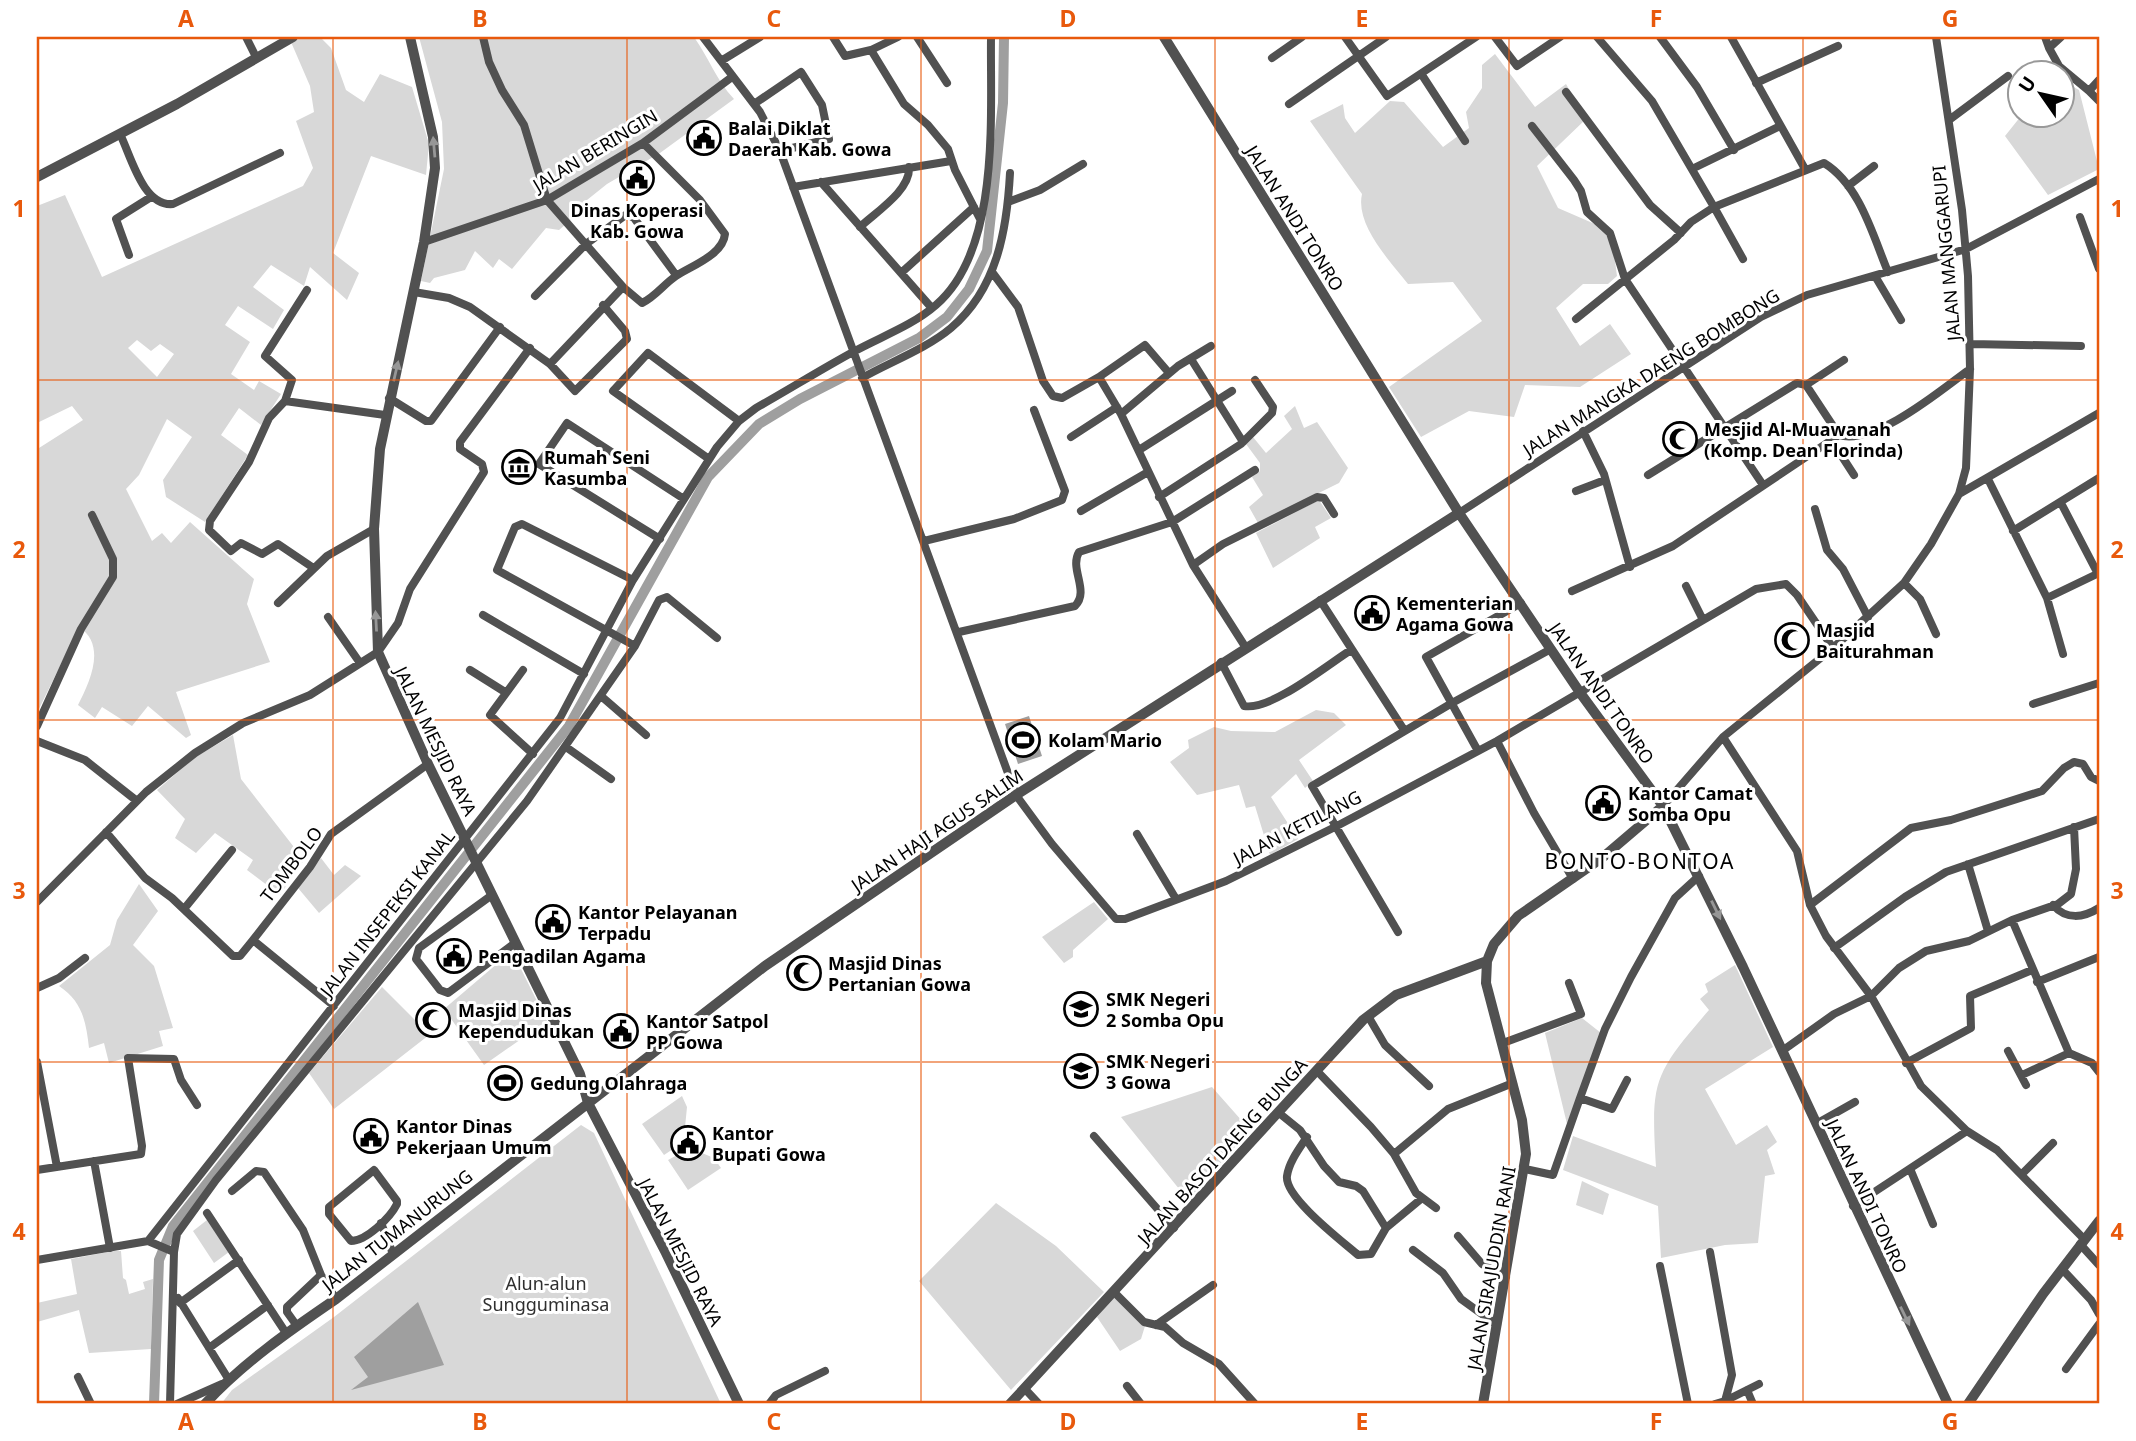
<svg xmlns="http://www.w3.org/2000/svg" width="2136" height="1441" font-family="'Noto Sans',sans-serif">
	<rect width="100%" height="100%" fill="#fff"/>
	<path fill="#d8d8d8" fill-rule="evenodd" d="M304,37H320L331,48L346,90L364,102L380,74L412,87L429,144L426,175L371,156L333,253L359,273L347,300L310,267L304,286L271,265L253,287L284,310L273,329L238,306L225,325L250,342L231,374L254,390L259,381L281,394L261,425L239,408L221,435L248,455L205,522L166,497L163,480L192,437L167,419L139,475L126,489L152,541L162,533L171,543L190,522L254,579L247,604L270,662L176,692L191,735L186,738L148,706L132,726L102,707L95,718L78,705C90,682 107,645 79,627L37,713V457L39,448L83,420L72,406L37,423V206L65,195L102,277L303,186L313,168L296,121L314,112L310,86L291,42ZM137,340L151,351L160,344L174,354L157,377L128,348Z
		M419,37H694C709,58 716,80 734,99L660,153L607,184L577,208L579,213L559,230L546,228L512,269L499,259L493,268L475,251L465,270L434,278L430,283L421,281L444,169L442,122Z
		M1495,54L1535,107L1566,84L1586,119L1537,166L1558,208L1611,231L1617,276L1608,284H1583L1556,308L1580,346L1610,324L1631,354L1580,387L1525,385L1514,417L1469,411L1421,437L1389,387L1482,321L1453,282L1408,284C1390,261 1355,225 1362,194L1310,121L1343,104L1345,118L1355,133L1390,101L1404,102L1443,147L1469,128L1466,112L1482,88V65Z
		M2063,81L2079,90L2099,169L2048,195L2005,136L2021,116H2062Z
		M1295,406L1304,428L1317,422L1348,468L1339,483L1258,523L1249,507L1263,495L1252,477L1260,471V463L1246,444L1253,437L1266,453L1292,429L1284,416Z
		M1319,500L1331,518L1315,527L1320,538L1273,568L1256,533Z
		M1316,710L1334,713L1346,725L1299,760L1313,781L1305,788L1296,774L1271,797L1298,839L1270,855L1255,806L1246,808L1239,785L1197,795L1170,762L1189,748L1188,740L1214,727L1231,731L1275,732Z
		M233,735L241,779L304,860L280,895L247,870L253,860L215,833L196,853L175,838L185,819L157,790L194,758Z
		M321,858L334,875L345,865L361,876L319,913L298,888Z
		M139,884L158,911L133,945L154,966L173,1028L159,1031L163,1046L109,1063L104,1043L89,1048C86,1021 82,1001 59,986L110,945L117,920Z
		M1094,902L1108,919L1073,950V957L1064,963L1042,937Z
		M512,951L547,1021L484,1065L444,1009Z
		M1735,965L1773,1047L1705,1089L1736,1145L1767,1125L1777,1142L1767,1150L1775,1174L1765,1176L1758,1243L1725,1245L1661,1258L1658,1206L1563,1170L1573,1136L1656,1167C1651,1081 1652,1076 1709,1010L1700,999L1708,992L1705,984Z
		M382,987L417,1022H421L429,1035L334,1109L309,1073Z
		M1582,1018L1601,1033L1567,1124L1545,1033Z
		M1212,1087L1250,1130L1188,1200L1121,1117Z
		M682,1096L687,1107L684,1137L678,1142L679,1145L664,1155L642,1124Z
		M581,1125L594,1133L721,1404H221L232,1390L334,1317Z
		M690,1148L714,1158L721,1168L688,1190L668,1160Z
		M1582,1181L1609,1194L1603,1215L1576,1205Z
		M996,1203L1056,1246L1104,1292L1011,1390L919,1281Z
		M207,1220L229,1252L214,1263L193,1231Z
		M113,1251H121L123,1278L126,1280L129,1294L145,1289L143,1282L153,1279L151,1349L89,1353L79,1310L37,1322V1303L77,1294L71,1259Z
		M1114,1296L1145,1326L1141,1339L1120,1351L1097,1317Z"/>
	<path fill="#9f9f9f" d="M1029,716L1042,756L1018,764L1005,724Z
		M418,1302L444,1365L351,1390L368,1377L354,1357Z"/>
	<g fill="none" stroke-linecap="round" stroke-linejoin="round">
		<path stroke="#9f9f9f" stroke-width="10" d="M154,1404L159,1260L173,1226L569,726L708,477L759,424L800,399L919,338L947,317L969,289L987,251L1003,103L1004,37"/>
		<path stroke="#515151" stroke-width="8" d="M246,37L256,57
			M483,37L489,62L502,90L524,125L547,200L623,287L642,303C655,297 664,284 676,276C691,266 723,255 725,234L700,200L643,143
			M703,37L760,112L780,151L1016,795L1052,844L1116,919H1125L1226,881L1335,827L1497,741L1756,589L1786,584L1797,595L1833,648
			M833,37L845,56L871,50L904,104L928,125L948,149L955,170L980,219
			M917,37L947,83
			M1345,37L1387,96L1476,37
			M1495,37L1517,66L1560,37
			M1597,37L1652,101L1714,207L1824,163C1860,185 1873,236 1888,272
			M1660,37L1697,87L1734,150
			M1731,37L1805,169
			M2045,37L2049,48L2061,37
			M2049,48L2059,66L2089,91
			M871,50L898,37
			M1272,58L1302,37
			M721,61L760,37
			M1422,75L1465,141
			M2099,80L2089,91L2099,101
			M1756,83L1838,46
			M1566,92L1650,205L1681,233
			M754,104L801,72L822,105L829,139L780,151
			M1289,104L1386,37
			M1949,120L2008,76
			M1532,126L1574,180L1581,191L1587,212L1610,233L1625,279L1763,485
			M120,134C131,156 143,207 173,204L280,153
			M1694,168L1780,126
			M821,182L930,306
			M1848,186L1874,166
			M793,187L951,161
			M1008,202L1040,190L1083,164
			M2080,217L2099,269
			M860,227C876,212 911,190 909,167
			M424,242L547,200L643,143L732,77
			M129,255L116,219L151,197
			M992,272L1018,307L1043,381L1053,396L1062,398L1099,377L1121,414L1193,565L1246,648
			M901,273L974,207
			M1875,276L1901,320
			M307,290L265,356L292,380L285,401L385,415
			M414,292L449,298L470,307L550,364L575,391L627,339L625,331L603,305
			M535,296L586,244L627,214L634,218L676,275
			M1576,319L1674,240L1691,222L1714,207L1743,259
			M1971,344L2081,346
			M1191,359L1243,442
			M550,364L623,287
			M1099,377L1145,345L1169,373
			M862,378C890,362 926,349 951,328C997,289 1007,230 1010,173
			M1806,385L1844,360
			M389,398L426,421H431L500,327
			M285,401L269,418L249,462L210,521L209,530L231,551L241,543L262,554L278,544L312,567
			M1121,414L1178,366L1211,346
			M1583,431L1604,474L1630,567
			M1071,437L1117,407
			M1832,441L1854,475
			M1139,450L1232,391
			M709,459L613,391L648,353L739,421
			M1648,475L1797,383L1806,385L1839,435
			M1988,479L2047,598L2099,573
			M1576,491L1605,480
			M1959,494L2099,413
			M1159,497L1241,444L1272,413L1273,407L1255,380
			M2061,503L2098,574
			M1815,509L1827,550L1843,569L1868,617
			M1081,511L1148,472
			M1459,513L1761,317L1807,295L1966,249L2099,179
			M2013,531L2099,478
			M660,539L539,464L567,423L684,499
			M924,541L1014,519L1062,500L1065,491L1034,410
			M1193,565L1223,544L1317,497L1324,498L1334,514
			M633,580L522,524L515,527L497,570L635,646
			M1904,583L1920,599L1936,634
			M1686,586L1702,618
			M1572,591L1673,546L1839,435C1875,446 1941,390 1970,369
			M2047,598L2063,654
			M1320,600L1404,730
			M278,603L327,556L374,529
			M483,615L584,674
			M328,617L360,663
			M959,632L1075,606C1090,591 1069,569 1079,552L1172,522L1255,470
			M1221,662L1244,706C1271,711 1327,665 1351,650
			M470,670L505,692
			M523,670L490,715L533,754
			M601,696L646,735
			M2033,704L2099,683
			M37,726L81,629L113,577V559L92,515
			M1723,737L1797,851L1810,905L1826,936L1871,996L1921,1086L1967,1131
			M37,741L85,760L137,801
			M1497,741L1534,813L1573,879
			M566,747L611,779
			M1478,751L1426,657L1521,603
			M1663,806L1723,737L1833,648L1904,583L1931,544L1959,494L1966,468L1970,369L1968,276L1962,210L1936,37
			M106,832L145,878L172,898L233,956H240L253,940L334,1006
			M1137,834L1176,899
			M1968,864L1988,931
			M492,895L419,948L416,959L440,990L448,993L515,943
			M37,902L146,792L195,753L243,723L310,695L378,652L398,623L410,589L484,472L482,464L460,449V442L530,348
			M1810,905L1911,828L1951,820L2042,791L2064,768L2074,762L2083,764L2091,777L2099,781
			M2053,905C2066,920 2083,918 2099,908
			M184,909L232,850
			M2012,920L2058,904L2071,894L2076,869L2074,827
			M1398,932L1312,786L1452,703L1551,649
			M253,940L310,867L331,834L428,764
			M1834,948L1905,897L1946,872L2099,819
			M2037,982L2099,957
			M37,988L59,978L85,958
			M1368,1016L1385,1045L1429,1086
			M1503,1043L1581,1014L1569,983
			M1782,1051L1834,1014L1871,996L1899,968L1926,951L1969,941L2012,920L2069,1053L2092,1063L2099,1072
			M2008,1051L2026,1085
			M37,1062L57,1167
			M1906,1063L1971,1028L1970,996L2032,970
			M1317,1071L1371,1127L1394,1154L1448,1109L1513,1083
			M2022,1075L2069,1053
			M1580,1098L1605,1029L1631,977L1675,898L1699,876
			M1279,1113L1300,1130L1324,1166L1339,1182L1356,1186L1363,1191L1386,1228
			M1816,1124L1855,1102
			M1094,1136L1174,1228
			M1307,1137C1299,1149 1289,1162 1287,1176C1284,1197 1342,1241 1358,1255L1371,1254L1386,1228L1421,1199
			M1394,1154L1416,1193L1436,1208
			M94,1161L110,1248
			M1525,1169L1553,1175L1580,1098L1612,1109L1627,1080
			M37,1170L141,1154L142,1146L128,1058L174,1059L181,1080L197,1105
			M374,1170L397,1201V1204C390,1218 366,1241 351,1241L329,1214V1207Z
			M1911,1171L1933,1224
			M2022,1174L2053,1143
			M232,1191L256,1171L264,1172L303,1230L321,1275L336,1299
			M1853,1206L1967,1131L1997,1150L2084,1239
			M207,1213L286,1333
			M381,1223L393,1254
			M1458,1236L1482,1264L1506,1277
			M148,1241L560,718L633,580L684,499L717,447L739,421L756,408C788,390 820,370 853,352C880,337 912,326 936,305C1001,249 990,115 991,37
			M2080,1244L2099,1265
			M1413,1250L1443,1273L1461,1299L1497,1325
			M174,1252L177,1234L216,1180L527,801L635,646L659,600L667,597L717,638
			M1710,1252L1732,1375L1725,1401L1715,1404
			M37,1260L148,1241L174,1252L170,1404
			M1660,1266L1688,1404
			M2062,1269L2091,1300L2099,1314
			M1114,1292L1144,1322L1165,1327L1183,1343L1219,1364L1255,1404
			M178,1298L229,1380
			M180,1303L239,1260
			M1156,1325L1213,1285
			M297,1326L287,1312V1307L321,1275
			M209,1348L268,1305
			M2066,1369L2099,1324
			M78,1377L91,1404
			M1127,1386L1141,1404
			M1025,1389L1039,1404
			M1747,1390L1753,1404
			M1725,1401L1759,1384
			M177,1404L222,1384
			M769,1404L776,1395L825,1371"/>
		<path stroke="#515151" stroke-width="10" d="M410,37L433,137L435,168L424,242L380,449L374,529L378,652L428,764L580,1074L588,1103L666,1253L739,1404
			M1164,37L1459,513L1581,694L1663,806L1743,967L1948,1404
			M37,177L177,104L293,37
			M205,1404C243,1363 289,1331 336,1299L765,966L1016,795L1459,513
			M1010,1404L1363,1020L1396,995L1487,961
			M1483,1404L1526,1154L1522,1120L1486,983L1487,961L1494,944L1518,916L1602,858L1663,806
			M1968,1404L2043,1294L2099,1221"/>
	</g>
	<defs><path id="oneway-solid" d="M-6-.8H1V-3.2L6.5 0L1 3.2V.8H-6Z" transform="scale(1.75)"/></defs>
	<g fill="#979797">
		<use href="#oneway-solid" transform="translate(434 147) rotate(-95)"/>
		<use href="#oneway-solid" transform="translate(396 371) rotate(-77)"/>
		<use href="#oneway-solid" transform="translate(376 621) rotate(-93)"/>
		<use href="#oneway-solid" transform="translate(1716 910) rotate(64)"/>
		<use href="#oneway-solid" transform="translate(1905 1316) rotate(64)"/>
	</g>
	<path fill="none" stroke="#e8590c" stroke-width="2" stroke-opacity="0.55" d="M333,37V1404M627,37V1404M921,37V1404M1215,37V1404M1509,37V1404M1803,37V1404M37,380H2099M37,720H2099M37,1062H2099"/>
	<defs>
		<g id="civic-ring" transform="scale(1.75)"><circle r="9.5" fill="#fff" stroke="#000" stroke-width="1.5"/><path d="M-.6-6.5H3V-4.5H.6V-3L4-1V1h2V6H-6V1h2V-1L-.6-3ZM-1.2 2.5V6h2.4V2.5Z" fill="#000"/></g>
		<g id="mosque-ring" transform="scale(1.75)"><circle r="9.5" fill="#fff" stroke="#000" stroke-width="1.5"/><path d="M3.5-4.9A6 6 0 1 0 3.5 4.9A5 5 0 1 1 3.5-4.9Z" fill="#000"/></g>
		<g id="museum-ring" transform="scale(1.75)"><circle r="9.5" fill="#fff" stroke="#000" stroke-width="1.5"/><path d="M0-6L6-3V-2H-6V-3ZM-5-1h2V3h-2ZM-1-1h2V3h-2ZM3-1h2V3H3ZM-6 4H6V6H-6Z" fill="#000"/></g>
		<g id="stadium-ring" transform="scale(1.75)"><circle r="9.5" fill="#fff" stroke="#000" stroke-width="1.5"/><path d="M0-5a6.5 5 0 1 0 0 10a6.5 5 0 1 0 0-10ZM-3.5-1.8h7v3.6h-7Z" fill="#000"/></g>
		<g id="university-ring" transform="scale(1.75)"><circle r="9.5" fill="#fff" stroke="#000" stroke-width="1.5"/><path d="M0-5L7-2L0 1L-7-2ZM-4 1L0 2.5L4 1V4Q0 6-4 4Z" fill="#000"/></g>
	</defs>
	<g fill-rule="evenodd">
		<use href="#civic-ring" x="704" y="138"/>
		<use href="#civic-ring" x="637" y="178"/>
		<use href="#mosque-ring" x="1680" y="439"/>
		<use href="#museum-ring" x="519" y="467"/>
		<use href="#civic-ring" x="1372" y="613"/>
		<use href="#mosque-ring" x="1792" y="640"/>
		<use href="#stadium-ring" x="1023" y="740"/>
		<use href="#civic-ring" x="1603" y="803"/>
		<use href="#civic-ring" x="553" y="922"/>
		<use href="#civic-ring" x="454" y="956"/>
		<use href="#mosque-ring" x="804" y="973"/>
		<use href="#university-ring" x="1081" y="1009"/>
		<use href="#mosque-ring" x="433" y="1020"/>
		<use href="#civic-ring" x="621" y="1031"/>
		<use href="#university-ring" x="1081" y="1071"/>
		<use href="#stadium-ring" x="505" y="1083"/>
		<use href="#civic-ring" x="371" y="1136"/>
		<use href="#civic-ring" x="688" y="1143"/>
	</g>
	<g text-anchor="middle" dominant-baseline="central" stroke-width="6" stroke-linejoin="round" paint-order="stroke">
		<g font-size="18" font-weight="bold" fill="#000" stroke="#fff" text-anchor="start">
			<text x="728" y="128">Balai Diklat<tspan x="728" dy="21">Daerah Kab. Gowa</tspan></text>
			<text x="637" y="210" text-anchor="middle">Dinas Koperasi<tspan x="637" dy="21">Kab. Gowa</tspan></text>
			<text x="1704" y="429">Mesjid Al-Muawanah<tspan x="1704" dy="21">(Komp. Dean Florinda)</tspan></text>
			<text x="544" y="457">Rumah Seni<tspan x="544" dy="21">Kasumba</tspan></text>
			<text x="1396" y="603">Kementerian<tspan x="1396" dy="21">Agama Gowa</tspan></text>
			<text x="1816" y="630">Masjid<tspan x="1816" dy="21">Baiturahman</tspan></text>
			<text x="1048" y="740">Kolam Mario</text>
			<text x="1628" y="793">Kantor Camat<tspan x="1628" dy="21">Somba Opu</tspan></text>
			<text x="578" y="912">Kantor Pelayanan<tspan x="578" dy="21">Terpadu</tspan></text>
			<text x="478" y="956">Pengadilan Agama</text>
			<text x="828" y="963">Masjid Dinas<tspan x="828" dy="21">Pertanian Gowa</tspan></text>
			<text x="1106" y="999">SMK Negeri<tspan x="1106" dy="21">2 Somba Opu</tspan></text>
			<text x="458" y="1010">Masjid Dinas<tspan x="458" dy="21">Kependudukan</tspan></text>
			<text x="646" y="1021">Kantor Satpol<tspan x="646" dy="21">PP Gowa</tspan></text>
			<text x="1106" y="1061">SMK Negeri<tspan x="1106" dy="21">3 Gowa</tspan></text>
			<text x="530" y="1083">Gedung Olahraga</text>
			<text x="396" y="1126">Kantor Dinas<tspan x="396" dy="21">Pekerjaan Umum</tspan></text>
			<text x="712" y="1133">Kantor<tspan x="712" dy="21">Bupati Gowa</tspan></text>
		</g>
		<g font-size="18" fill="#000" stroke="#fff">
			<text transform="translate(595 150) rotate(-31)">JALAN BERINGIN</text>
			<text transform="translate(1295 218) rotate(58)">JALAN ANDI TONRO</text>
			<text transform="translate(1946 253) rotate(-95)">JALAN MANGGARUPI</text>
			<text transform="translate(1651 372) rotate(-32)">JALAN MANGKA DAENG BOMBONG</text>
			<text transform="translate(1602 693) rotate(55)">JALAN ANDI TONRO</text>
			<text transform="translate(436 741) rotate(64)">JALAN MESJID RAYA</text>
			<text transform="translate(1297 827) rotate(-27)">JALAN KETILANG</text>
			<text transform="translate(937 830) rotate(-34)">JALAN HAJI AGUS SALIM</text>
			<text transform="translate(291 864) rotate(-53)">TOMBOLO</text>
			<text transform="translate(387 913) rotate(-52)">JALAN INSEPEKSI KANAL</text>
			<text transform="translate(1222 1151) rotate(-48)">JALAN BASOI DAENG BUNGA</text>
			<text transform="translate(1867 1196) rotate(65)">JALAN ANDI TONRO</text>
			<text transform="translate(397 1230) rotate(-38)">JALAN TUMANURUNG</text>
			<text transform="translate(681 1252) rotate(63)">JALAN MESJID RAYA</text>
			<text transform="translate(1491 1268) rotate(-80)">JALAN SIRAJUDDIN RANI</text>
		</g>
		<g font-size="18" fill="#2f2f2f" stroke="#fff">
			<text x="546" y="1283">Alun-alun<tspan x="546" dy="21">Sungguminasa</tspan></text>
		</g>
		<g font-size="21" letter-spacing="2" fill="#000" stroke="#fff">
			<text x="1640" y="861">BONTO-BONTOA</text>
		</g>
	</g>
	<rect width="2136" height="1441" fill="none" stroke="#ffffff" stroke-width="77"/>
	<g transform="translate(2041 94) rotate(304)"><circle r="33" fill="#ffffff" stroke="#999999" stroke-width="2"/>
	<path d="M0-5L12 26L0 18L-12 26Z" fill="#000000"/>
	<text y="-10" font-size="19" font-weight="bold" text-anchor="middle" fill="#000000">U</text>
	</g>
	<rect x="38" y="38" width="2060" height="1364" fill="none" stroke="#e8590c" stroke-width="2.5"/>
	<g font-size="23" text-anchor="middle" font-weight="bold" fill="#e8590c">
		<text x="186" y="27">A</text>
		<text x="480" y="27">B</text>
		<text x="774" y="27">C</text>
		<text x="1068" y="27">D</text>
		<text x="1362" y="27">E</text>
		<text x="1656" y="27">F</text>
		<text x="1950" y="27">G</text>
		<text x="19" y="217">1</text>
		<text x="2117" y="217">1</text>
		<text x="19" y="558">2</text>
		<text x="2117" y="558">2</text>
		<text x="19" y="899">3</text>
		<text x="2117" y="899">3</text>
		<text x="19" y="1240">4</text>
		<text x="2117" y="1240">4</text>
		<text x="186" y="1430">A</text>
		<text x="480" y="1430">B</text>
		<text x="774" y="1430">C</text>
		<text x="1068" y="1430">D</text>
		<text x="1362" y="1430">E</text>
		<text x="1656" y="1430">F</text>
		<text x="1950" y="1430">G</text>
	</g>
</svg>
